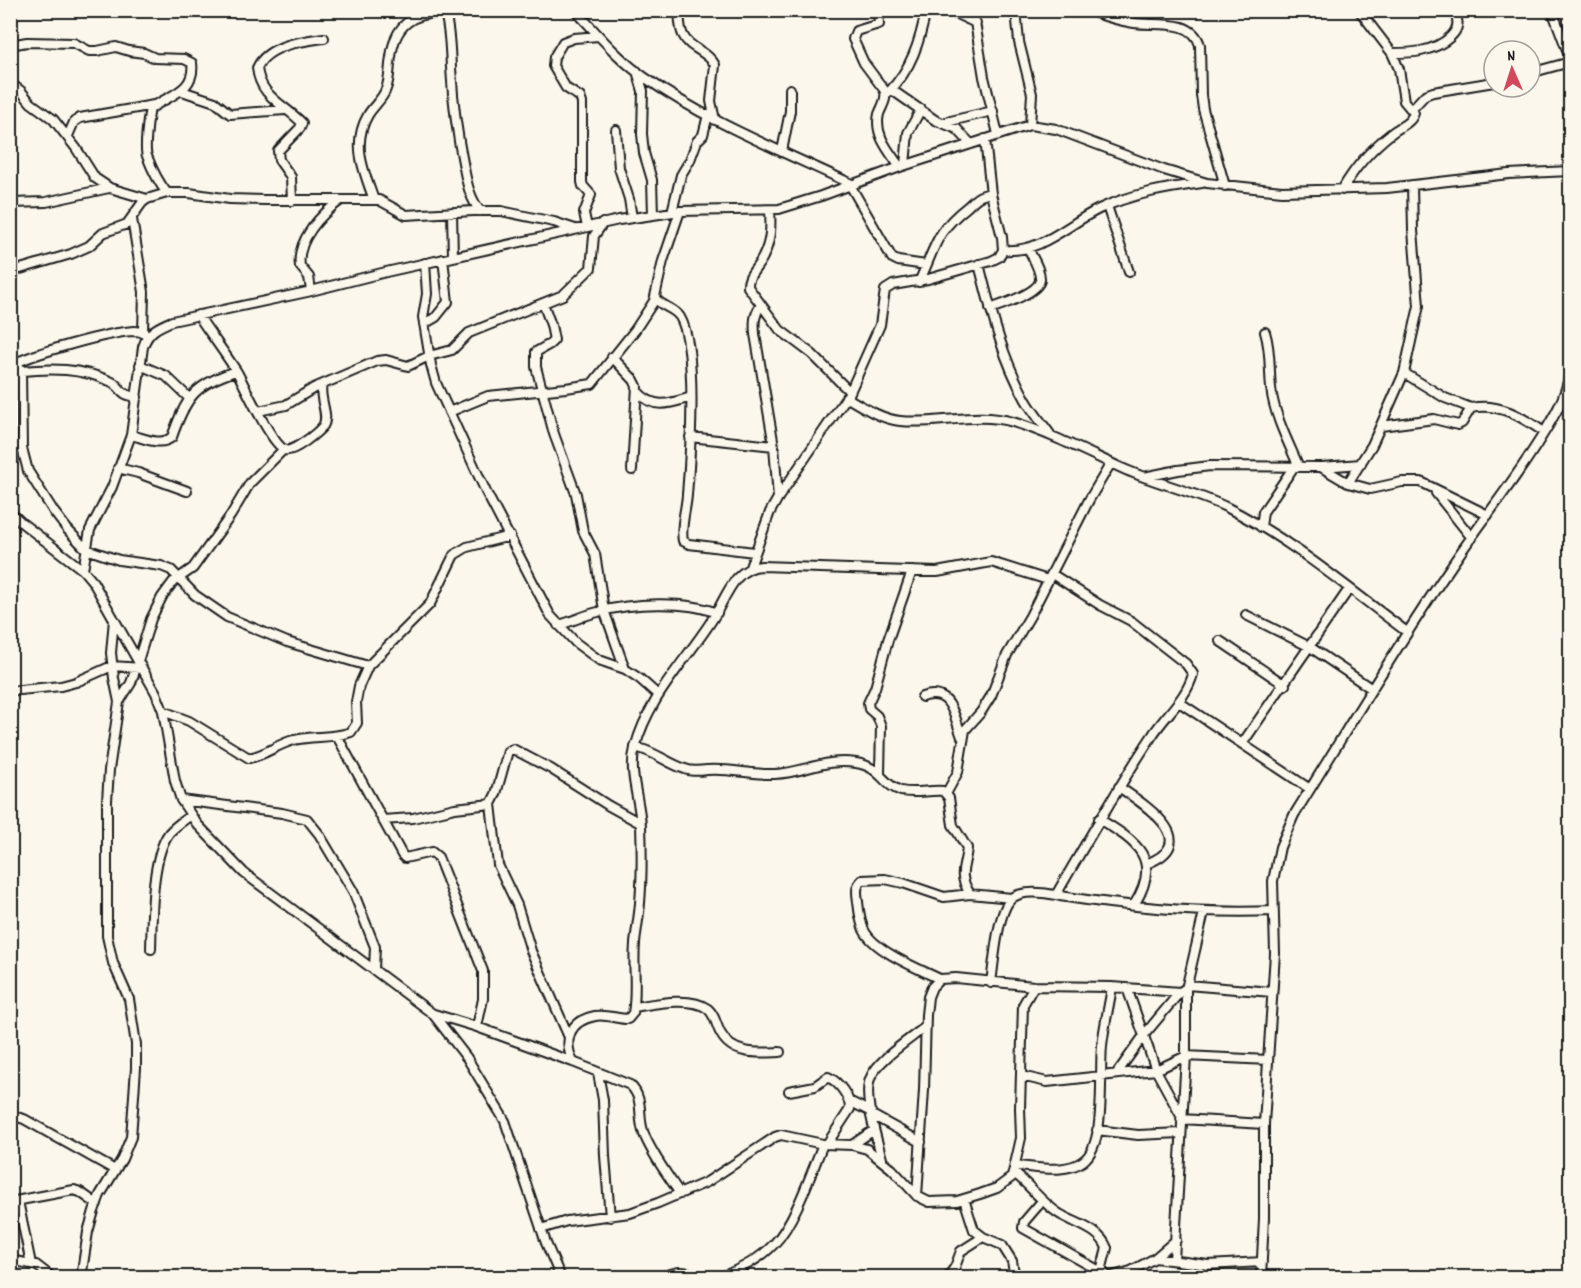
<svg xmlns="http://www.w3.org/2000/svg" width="1581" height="1288" font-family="Dekko,sans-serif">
	<rect width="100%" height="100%" fill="#fbf7ec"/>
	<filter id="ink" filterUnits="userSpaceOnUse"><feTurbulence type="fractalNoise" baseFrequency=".0167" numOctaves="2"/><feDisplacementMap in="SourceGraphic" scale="12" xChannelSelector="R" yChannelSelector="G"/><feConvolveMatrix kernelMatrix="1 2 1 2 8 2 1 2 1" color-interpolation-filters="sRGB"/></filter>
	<g filter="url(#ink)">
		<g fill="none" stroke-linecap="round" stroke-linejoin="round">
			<g stroke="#1c1c1c" stroke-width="12">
				<path id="minor" d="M575,10C597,33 618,59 644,77C708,122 782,151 852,184
					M679,10C680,18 679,27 683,35C689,49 708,51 715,65L711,101L715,120
					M878,10L879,24L856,31L853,39L864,63L885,91C887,100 882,106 879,114C874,135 889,151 900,167
					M948,10L976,23
					M973,10L984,77L998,134
					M1016,10L1019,42L1032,94L1030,125
					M1552,10L1570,58
					M1093,12C1107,17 1120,21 1134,23C1157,26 1192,18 1200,45L1201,95L1203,109L1225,186
					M10,45L27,42L74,43L89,51H97L116,47L129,51L144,53L155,58L184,59L192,63C196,91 168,95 150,109C148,117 144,149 147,156C152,169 158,182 167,193
					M1392,53C1402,53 1412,53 1421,51C1440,47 1470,31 1452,10
					M637,71L643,91L642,134L644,153L652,180L653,215
					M1530,73L1570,62
					M10,83L21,91L31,103L53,119L76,148L95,178L110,188L147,199
					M892,90L935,120L957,129L971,144
					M182,91L215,102L230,114L285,110
					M889,92C911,69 920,42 926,10
					M1412,109L1425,95L1433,92L1494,82
					M942,123L993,111
					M616,130L619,168L629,199L632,218
					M68,136L74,122L80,118L154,105
					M782,151L790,111V89
					M905,165L908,133L921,109
					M850,185L892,258L898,261L926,265
					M1342,190C1355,167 1372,148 1393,132C1401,126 1411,123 1414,113L1404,101L1399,69L1392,53L1359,10
					M374,200C364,172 351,144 368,115C373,106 383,99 386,89C390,79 389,67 391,57C395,24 413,12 445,13C450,31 450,49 451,68C453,102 457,135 464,168C467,184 470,198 480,211
					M292,201L291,177L279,160L278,151L300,128L302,123C284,104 260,97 257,68C267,45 302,41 324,38
					M10,203L46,202L109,188
					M1107,206L1129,272
					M770,210C771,227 771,241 763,257C758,268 747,275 748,287L780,330L812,354L850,392
					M452,212L453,257
					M672,212L681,175L690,160L697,141L703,135L708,115
					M132,219L144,292L143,333
					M587,227L584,213L591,195L583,186L582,182V103L580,97L566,88L553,66L554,57L563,42L574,38L599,36
					M1003,250C1042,253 1066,225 1099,209C1131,194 1167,188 1202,183
					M425,263L427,294L423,317L431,365L436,383L486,492L550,615L576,643L599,660L625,669L640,679L658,695
					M979,264C991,311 1002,358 1026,400C1033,412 1042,423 1050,434
					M10,272L71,254L89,246L103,233L127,224L142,203L147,199L167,193H189L230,199L264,200H379L406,215L473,211H501L554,222L575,229
					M919,282C936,247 934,233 967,207C977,198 977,196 991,193
					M311,291L309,277L300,266C296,241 321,214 341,200
					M655,298C662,307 674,308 680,317C698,347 690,458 687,495C686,510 680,527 683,541L689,544L754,552
					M543,303L551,325L554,340L550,344L536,352V367L554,434L576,494L583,531L595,554L604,610L625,669
					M761,305C754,315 754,322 755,334L774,446L778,498
					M990,309C1001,305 1038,293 1040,280C1041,270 1032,257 1028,248
					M198,315C211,335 225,353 237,372C246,388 271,444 285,450C293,453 318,432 323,426C330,415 318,398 322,385
					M424,324L436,317L448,302L443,259
					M1265,332C1271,351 1269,368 1271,388C1274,415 1288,442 1299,467
					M10,354L21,369L22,448L28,471L54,512L67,529L86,549L119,560L161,566L171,570L195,595L227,617L287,642L368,666
					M612,357L634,380L637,386L632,470
					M140,365L166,376L189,398
					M10,366C30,354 110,332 134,331C140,331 143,332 147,336
					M21,371C52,368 80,368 110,381C123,386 116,394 137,397
					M1404,373L1445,398L1471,408
					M637,391C654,410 669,404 691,397
					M846,397C863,407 881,419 900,421C938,425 976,411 1013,422C1052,434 1088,453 1126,470C1159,484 1195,492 1228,508C1293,541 1349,589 1407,632
					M258,411L286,405L314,388L377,361L386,360L408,366L429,356L452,350L469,333L563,295L591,268L594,236L603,223
					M449,412L488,396L566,388L592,384L635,330L654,301L663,261L680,211
					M1381,426L1434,419L1458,425L1462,423L1471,408C1499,402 1522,417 1544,432
					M131,435C144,438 161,447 172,437C186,397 195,384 236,371
					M690,437L774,446
					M1322,467L1361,464
					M118,468L138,473L187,491
					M1144,477L1178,470L1210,466L1321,467L1348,483L1370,489L1402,482H1421L1488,515
					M1348,483L1372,445L1404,373L1416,319L1419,306L1413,230L1412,185
					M1436,493L1472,538
					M10,512L22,523L83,570
					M1261,527L1263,512L1293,468
					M750,567L770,512L778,498L850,392L880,325L885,290L893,285L928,279L991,261L999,257L1003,250L1002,237L991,194L985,139
					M1052,574L1100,605L1131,621L1186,664L1193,674C1187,698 1165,715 1152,736C1118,787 1087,841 1056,895
					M1246,615L1310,647L1372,689
					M558,625C572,622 584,615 598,612C631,603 685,600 717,613
					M1220,641L1285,685
					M138,661L151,619L162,597L173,582L193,568L231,515L250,483L284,449
					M10,691L61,686L76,682L112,666L142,668
					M922,697C952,687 954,717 962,737
					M119,702L131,683L136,668
					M1179,702L1310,789
					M163,711L189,721L249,758C265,755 278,744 294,740C312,735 333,739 351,732L357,723L356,702L359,686L368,666L430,604L454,555L467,547L510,536
					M337,736L402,855L405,858L432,852L438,857L483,971V999L477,1027
					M1242,744L1349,589
					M635,747C654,751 667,763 685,769C692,772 700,771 707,770C730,768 752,775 775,774C804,773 824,758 856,763C882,767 882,785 901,791C914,794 929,790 943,791L949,798L953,825L967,848C965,869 957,873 970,894
					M880,773L881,726L877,716L869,709L868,703L875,688L888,640L912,571
					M1119,787C1145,805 1204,842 1146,864
					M946,794L958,772L965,730L981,712L991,696L1007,655L1030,616L1089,500L1111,463
					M181,800L282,813L307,819L319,834L353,891L375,947L374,969
					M491,804L498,865L517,905L531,951L568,1035
					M1099,819C1137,842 1163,859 1134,905
					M382,820L413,818L455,808L491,804L496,794L508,751L513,749L551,769L609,806L640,823
					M151,949C152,918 151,858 169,833C175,826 183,821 191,815
					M940,979C919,969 874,951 864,930C860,921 859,911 858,902C857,893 855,887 862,880L885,879L903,883L944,897L970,894L1012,898
					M991,983C994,963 997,913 1011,899C1022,889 1046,893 1060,896C1130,907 1202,914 1273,911
					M1187,985L1272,992
					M1127,988L1156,1070L1180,1114
					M634,1007C654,1004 691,996 708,1009C716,1016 716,1026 721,1034C733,1056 759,1053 780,1052
					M434,1014L477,1027L573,1062L630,1085C645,1099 637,1117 644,1134C652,1155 668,1175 680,1194
					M573,1062C563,1040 569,1021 595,1016C606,1014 617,1019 628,1019L633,1013C637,991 633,967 635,944C636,931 639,917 640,903C642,878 642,851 641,826C640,800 628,773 635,748C648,698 685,662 712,620C726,599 733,567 762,566L937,572L991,562L1048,580
					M598,1073L603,1100L605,1156L610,1217
					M1117,1073L1145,1034L1180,992
					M1021,1076L1047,1082L1137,1072L1156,1070L1186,1056L1268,1060
					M789,1091L815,1086L828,1077C839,1082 850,1097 850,1109L827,1144
					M849,1101L871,1112
					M10,1115L24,1119L115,1170
					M872,1115L921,1142
					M1181,1119L1264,1124
					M1097,1130L1138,1135L1180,1133
					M852,1145L874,1130
					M882,1159C877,1138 863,1099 870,1079C877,1060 909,1040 925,1027
					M1016,1166C1036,1167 1066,1174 1083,1161C1107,1144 1099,1074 1102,1046C1104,1026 1109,1007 1112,987
					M1013,1172C1030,1185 1041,1202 1058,1213C1075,1224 1099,1228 1107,1248L1101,1271
					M917,1196L924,1090L926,1015L928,997L932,987L940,979L956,978L1034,986L1112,987L1180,992L1186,988L1187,985L1204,912
					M964,1199L974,1230L983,1237L1002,1245L1012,1261L1015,1278
					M18,1201L31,1264
					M1042,1201L1024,1222L1023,1228L1105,1274
					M10,1202L74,1190L80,1192L97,1204
					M541,1229L567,1221L630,1213L658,1203L707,1182L775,1137L781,1135L823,1144L852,1145L867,1149L892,1169L917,1196L929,1202L957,1201L980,1194L997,1188L1012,1177L1021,1138L1020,1108L1023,1005L1034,986
					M1155,1258L1176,1240
					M10,1260L36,1265L53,1278
					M1174,1260L1186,1056V988
					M81,1278L88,1232L94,1211L100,1195L122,1159L131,1137L136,1068V1044L129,999L113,963L107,936V801L109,770L119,702L114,678L111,653L114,619
					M561,1278L546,1243L505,1121L467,1058L433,1014L244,873L197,824L181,800L175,781L163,711L156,693L93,582L83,570L90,530L112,487L131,435L143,347C148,331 158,327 172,321L307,292L386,272L619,220L680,211L779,209L821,196L900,167L1030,125L1056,129L1164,170L1207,183L1282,191L1387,188L1509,174L1570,171
					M660,1278C674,1272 685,1268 698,1278
					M718,1278C737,1271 760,1259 774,1244C795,1222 811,1173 823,1144
					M947,1278L955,1267L961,1251L983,1237
					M1105,1278L1131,1271L1155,1258L1208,1265L1262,1262
					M1261,1278L1264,1218V1124L1275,953L1273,881L1280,847L1294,815C1346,732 1395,648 1450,568C1478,526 1510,487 1537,444C1552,420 1566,399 1570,371"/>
			</g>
			<use href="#minor" stroke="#fbf7ec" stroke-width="8"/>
		</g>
	</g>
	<rect width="1581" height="1288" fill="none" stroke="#fbf7ec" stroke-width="36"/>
	<rect x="18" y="18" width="1545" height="1252" fill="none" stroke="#1c1c1c" stroke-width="2" filter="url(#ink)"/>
	<g transform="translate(1512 69) rotate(357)"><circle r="28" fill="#fbf7ec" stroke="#a29f99" stroke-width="1.5"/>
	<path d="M0-4.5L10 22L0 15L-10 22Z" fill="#d1495b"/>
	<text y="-9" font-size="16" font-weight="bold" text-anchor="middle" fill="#1c1c1c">N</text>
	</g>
</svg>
